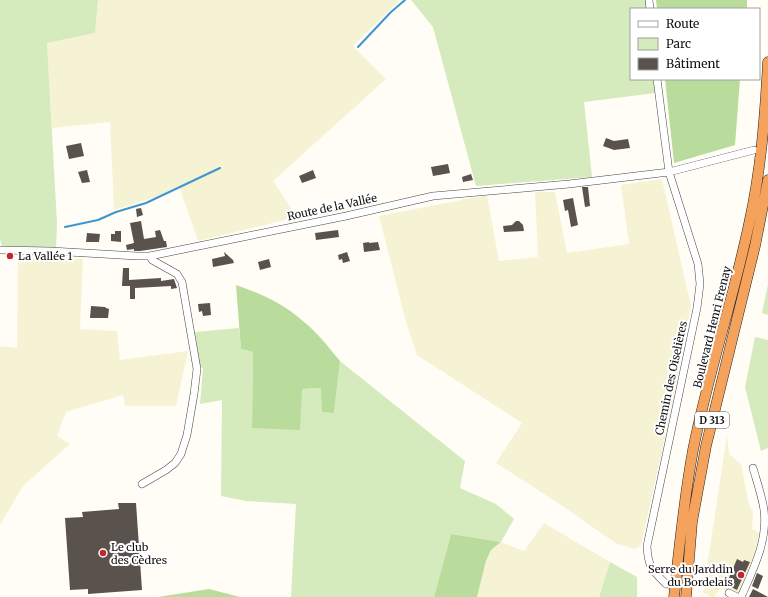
<svg xmlns="http://www.w3.org/2000/svg" width="768" height="597" font-family="Merriweather,serif">
	<rect width="100%" height="100%" fill="#fffdf5"/>
	<path fill="#f6f3d4" d="M98,0H400L353,46L386,79L273,181L297,217L198,241L179,186L156,197L114,210L110,122L52,128L47,43L95,33Z
		M662,179L691,306L670,415L641,545L635,549L617,544L558,503L496,463L522,423L417,355L406,322L379,216L487,195L499,261L538,257L535,192H555L567,253L629,244L621,185Z
		M18,257L83,259L80,329L117,331L120,360L188,351L176,406H125L123,395L66,412L57,436L70,444L23,486L0,525V346L17,348Z
		M727,435L729,454L741,464L749,504L753,512L752,529L759,533L754,558L738,595L720,588L714,597H711L703,593Z
		M544,523L610,562L599,597H477L486,562L491,550L501,542L524,551Z"/>
	<path fill="#d5ebbd" d="M0,0H98L95,33L47,43L57,223L56,248L2,246L0,239Z
		M411,0H646L647,9H631V79H653L655,93L584,102L592,177L476,186L433,27Z
		M768,284V315L762,313Z
		M239,328L241,349L253,352L252,428L301,389L322,388L334,413L340,361L465,461L460,488L496,504L514,519L501,542L451,534L434,597H291L296,504L246,501L221,496L222,400L200,404L203,368L200,366L195,332Z
		M755,337L768,340V448L761,451L745,387Z
		M610,562L637,577V597H599Z"/>
	<path fill="#b9dc9c" d="M656,0H747V9H657Z
		M665,79H740L735,145L674,163Z
		M236,285C262,294 283,303 304,322C318,333 329,348 340,361L334,413L322,412L321,388L302,389L300,430L252,428L253,352L241,349Z
		M451,534L501,542L491,550L486,561L477,597H434Z
		M209,589L240,597H158Z"/>
	<g fill="none" stroke-linecap="round" stroke-linejoin="round">
		<path stroke="#3f96cf" stroke-width="2" d="M358,47L391,12L405,0
			M65,227L98,220L116,212L146,203L220,168"/>
	</g>
	<path fill="#5a524d" d="M606,138L614,141L628,139L630,148L614,150L603,146Z
		M81,143L84,156L69,159L66,146Z
		M448,164L450,173L433,176L431,167Z
		M87,170L90,182L82,183L78,172Z
		M313,170L316,178L302,183L299,176Z
		M471,174L473,180L463,182L462,177Z
		M582,187H588L590,206L585,207Z
		M573,198L578,225L571,227L568,210L565,211L563,200Z
		M141,208L143,215L137,217L136,209Z
		M141,221L144,239L156,237L155,231L160,230L164,241H166L167,247L140,251H134V249L127,250L126,245L134,243L130,223Z
		M516,221H519L523,225L524,231L504,232L503,226L512,225Z
		M338,230L339,237L316,240L315,233Z
		M115,231H121V242L111,241V234H115Z
		M87,233L100,234L99,242H86Z
		M369,242V243L378,242L380,250L364,252L363,243Z
		M224,252L233,260L234,263L213,267L212,259L225,256Z
		M347,252L350,261L343,263L342,259L339,260L338,255Z
		M269,259L271,267L260,270L258,262Z
		M123,268H129V280L161,278V281L174,279L177,288L171,289V286L135,288V299H130V286H122Z
		M210,303L211,315L203,316L202,311L199,312L198,304Z
		M91,306L105,307L106,308L109,309L108,318H90Z
		M118,503H136L142,590L88,594V589L70,590L65,518L83,517L82,512L119,509Z
		M737,559L743,562L744,560L750,562L737,590L731,587V588L725,587Z
		M757,573L763,576L758,589L752,586Z
		M753,589L768,597H749Z"/>
	<g fill="none" stroke-linecap="round" stroke-linejoin="round">
		<path stroke="#dbdad3" stroke-width="7" stroke-dasharray="7 3.5" stroke-linecap="butt" d="M666,584L688,597"/>
		<g stroke="#444" stroke-width="8">
			<path id="minor" d="M649,0L650,9
				M657,79L669,172L698,264L700,284L697,308L647,546C648,567 652,570 666,584
				M0,250L51,251L137,256H150L346,216L433,196L569,184L669,172L754,150
				M142,484L166,470L175,463L181,454L187,435L194,394L197,369L182,282L177,274L152,260L150,256
				M729,593L737,597
				M741,597C753,570 768,541 764,510C762,496 757,482 753,468"/>
		</g>
		<g stroke="#222" stroke-width="11">
			<path id="highway" d="M674,597C679,548 684,499 693,450C708,374 733,300 749,224C761,171 765,116 768,62
				M686,597L692,522L706,446L755,246L768,180"/>
		</g>
		<use href="#minor" stroke="#fff" stroke-width="7"/>
		<use href="#highway" stroke="#f5a25d" stroke-width="10"/>
	</g>
	<g fill="#c4262e" stroke="#fff" stroke-width="1.5">
		<circle cx="10" cy="256" r="4"/>
		<circle cx="103" cy="553" r="4"/>
		<circle cx="741" cy="575" r="4"/>
	</g>
	<g text-anchor="middle" dominant-baseline="central" stroke-width="4" stroke-linejoin="round" paint-order="stroke">
		<rect fill="#fff" stroke="#585858" stroke-width="1" x="695" y="412" width="34" height="16" rx="3"/>
		<g font-size="10" font-weight="bold" fill="#111">
			<text x="712" y="420">D 313</text>
		</g>
		<g font-size="11" fill="#111" stroke="#fff">
			<text transform="translate(332 207) rotate(-12)">Route de la Vallée</text>
			<text transform="translate(712 327) rotate(-76)">Boulevard Henri Frenay</text>
			<text transform="translate(671 378) rotate(-78)">Chemin des Oiselières</text>
		</g>
		<g font-size="11" fill="#111" stroke="#fff" text-anchor="start">
			<text x="18" y="256">La Vallée 1</text>
			<text x="111" y="547">Le club<tspan x="111" dy="13">des Cèdres</tspan></text>
			<text x="733" y="569" text-anchor="end">Serre du Jarddin<tspan x="733" dy="13">du Bordelais</tspan></text>
		</g>
	</g>
	<rect x="630" y="8" width="130" height="72" fill="#ffffff" stroke="#a0a0a0"/>
	<rect x="638" y="21" width="20" height="6" fill="#ffffff" stroke="#a0a0a0"/>
	<text x="666" y="28" font-size="12" fill="#111111">Route</text>
	<rect x="638" y="38" width="20" height="12" fill="#d5ebbd" stroke="#a0a0a0"/>
	<text x="666" y="48" font-size="12" fill="#111111">Parc</text>
	<rect x="638" y="58" width="20" height="12" fill="#5a524d" stroke="#a0a0a0"/>
	<text x="666" y="68" font-size="12" fill="#111111">Bâtiment</text>
</svg>
